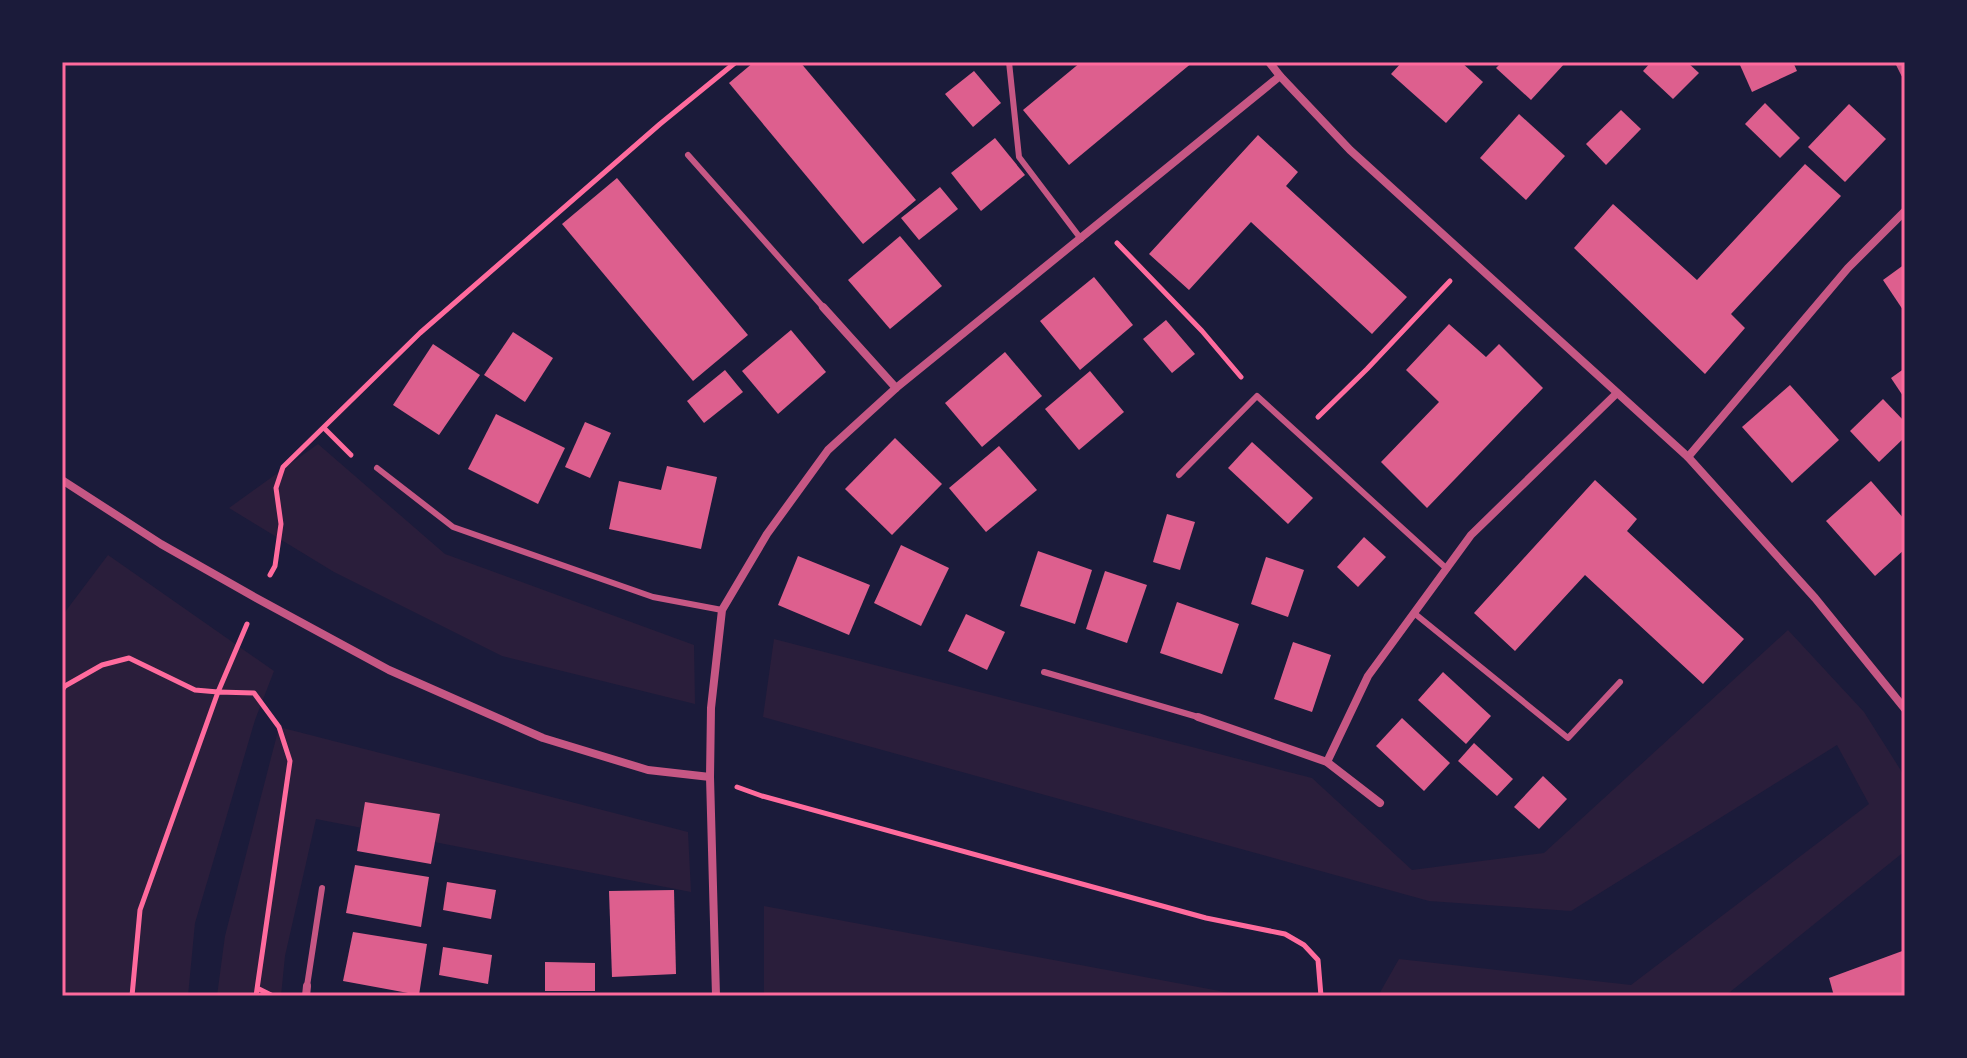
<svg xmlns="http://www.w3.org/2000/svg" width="1967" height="1058" font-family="Mulish,sans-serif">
	<rect width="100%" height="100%" fill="#1b1b3a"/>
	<g fill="#2a1e3b">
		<path d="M 318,444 L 445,554 L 694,645 L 695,704 L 502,656 L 334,572 L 229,508 Z"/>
		<path d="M 108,555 L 274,671 L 255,720 L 195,923 L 188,996 L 62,996 L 62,616 Z"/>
		<path d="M 1788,630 L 1864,712 L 1905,777 L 1905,851 L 1725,996 L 1378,996 L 1399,959 L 1631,985 L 1869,804 L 1837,745 L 1571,911 L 1429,901 L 763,717 L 774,639 L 1312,778 L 1412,870 L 1544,853 Z"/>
		<path d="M 279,727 L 688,832 L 691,892 L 316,819 L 285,956 L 281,996 L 217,996 L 225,936 Z"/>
		<path d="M 764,906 L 1241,995 L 1241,996 L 764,996 Z"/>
	</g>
	<g fill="#dd5f8e">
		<path d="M 754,62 L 800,62 L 916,200 L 863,244 L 729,83 Z"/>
		<path d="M 1081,62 L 1193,62 L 1069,165 L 1023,110 Z"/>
		<path d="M 1402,62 L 1461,62 L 1483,82 L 1446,123 L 1391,74 Z"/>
		<path d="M 1502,62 L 1566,62 L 1531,100 L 1496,68 Z"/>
		<path d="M 1651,62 L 1687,62 L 1699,73 L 1673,99 L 1643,71 Z"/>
		<path d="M 1748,62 L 1793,62 L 1797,71 L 1752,92 L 1740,65 Z"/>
		<path d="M 974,71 L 1001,103 L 973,127 L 945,94 Z"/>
		<path d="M 1765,103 L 1800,138 L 1780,158 L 1745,124 Z"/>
		<path d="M 1849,104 L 1886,139 L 1845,182 L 1808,147 Z"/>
		<path d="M 1621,110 L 1641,129 L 1606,165 L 1586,144 Z"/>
		<path d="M 1519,114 L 1565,156 L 1526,200 L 1480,158 Z"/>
		<path d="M 1258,135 L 1298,172 L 1286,186 L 1407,297 L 1372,334 L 1251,222 L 1189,290 L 1149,254 Z"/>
		<path d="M 995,138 L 1025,175 L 981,211 L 951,173 Z"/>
		<path d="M 1805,164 L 1841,196 L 1731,314 L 1745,328 L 1705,374 L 1574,248 L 1613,204 L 1697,280 Z"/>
		<path d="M 617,178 L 748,335 L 693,381 L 562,224 Z"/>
		<path d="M 940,187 L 958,209 L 919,240 L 901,218 Z"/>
		<path d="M 900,236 L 942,286 L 890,329 L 848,280 Z"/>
		<path d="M 1905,264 L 1905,313 L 1883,280 Z"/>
		<path d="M 1094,277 L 1133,325 L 1080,370 L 1040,321 Z"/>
		<path d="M 1166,320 L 1195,354 L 1172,373 L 1143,339 Z"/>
		<path d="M 1449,324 L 1486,357 L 1499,344 L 1543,388 L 1427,508 L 1381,462 L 1439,402 L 1406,370 Z"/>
		<path d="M 791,330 L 826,372 L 778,414 L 742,371 Z"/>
		<path d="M 513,332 L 553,358 L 525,402 L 484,375 Z"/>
		<path d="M 433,344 L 480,375 L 439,435 L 393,405 Z"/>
		<path d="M 1005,352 L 1042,396 L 982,447 L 945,403 Z"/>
		<path d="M 1905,368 L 1905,399 L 1891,378 Z"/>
		<path d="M 725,370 L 743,392 L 704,423 L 687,401 Z"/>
		<path d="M 1090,371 L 1124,412 L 1079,450 L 1045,409 Z"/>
		<path d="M 1790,385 L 1839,440 L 1792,483 L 1742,427 Z"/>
		<path d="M 1883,399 L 1905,422 L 1905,437 L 1879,462 L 1850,431 Z"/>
		<path d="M 496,414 L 565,448 L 538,504 L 468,469 Z"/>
		<path d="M 585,422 L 611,433 L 590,478 L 565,467 Z"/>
		<path d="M 895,438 L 942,484 L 892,535 L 845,489 Z"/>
		<path d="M 1252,442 L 1313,498 L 1288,524 L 1228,468 Z"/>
		<path d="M 999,446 L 1037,490 L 986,532 L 949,488 Z"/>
		<path d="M 667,466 L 717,477 L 701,549 L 609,529 L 619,481 L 661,490 Z"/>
		<path d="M 1595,480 L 1637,519 L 1627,531 L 1744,639 L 1703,684 L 1585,575 L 1515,651 L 1474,613 Z"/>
		<path d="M 1871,481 L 1905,520 L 1905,549 L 1875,576 L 1826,521 Z"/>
		<path d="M 1167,514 L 1195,522 L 1180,570 L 1153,562 Z"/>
		<path d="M 1364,537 L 1386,557 L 1358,587 L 1337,567 Z"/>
		<path d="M 901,545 L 949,568 L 921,626 L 874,603 Z"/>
		<path d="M 1038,551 L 1092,570 L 1075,624 L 1020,606 Z"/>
		<path d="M 798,556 L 870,585 L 849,635 L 778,605 Z"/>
		<path d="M 1266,557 L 1304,570 L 1288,617 L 1251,604 Z"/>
		<path d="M 1105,571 L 1147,585 L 1127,643 L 1086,629 Z"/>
		<path d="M 1177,602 L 1239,624 L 1222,674 L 1160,653 Z"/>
		<path d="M 966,614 L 1005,632 L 987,670 L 948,651 Z"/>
		<path d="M 1293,642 L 1331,655 L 1312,712 L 1274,699 Z"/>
		<path d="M 1443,672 L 1491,716 L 1466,744 L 1418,700 Z"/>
		<path d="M 1402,718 L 1450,763 L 1424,791 L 1376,746 Z"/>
		<path d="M 1474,743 L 1513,779 L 1497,796 L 1458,761 Z"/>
		<path d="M 1543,776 L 1567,799 L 1539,829 L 1514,807 Z"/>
		<path d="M 365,802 L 440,814 L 431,864 L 357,851 Z"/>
		<path d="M 355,865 L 429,877 L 421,927 L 346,913 Z"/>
		<path d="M 447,882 L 496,890 L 491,919 L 443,910 Z"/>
		<path d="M 674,890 L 676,974 L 612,977 L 609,891 Z"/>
		<path d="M 353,932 L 427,944 L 419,995 L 343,981 Z"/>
		<path d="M 443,947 L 492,955 L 488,984 L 439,975 Z"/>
		<path d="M 1905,950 L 1905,996 L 1834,996 L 1829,978 Z"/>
		<path d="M 545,962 L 595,963 L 595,991 L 545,991 Z"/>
	</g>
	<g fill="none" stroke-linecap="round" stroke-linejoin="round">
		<g stroke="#ff6b9d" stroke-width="5">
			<path d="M 1117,243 L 1202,331 L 1241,377"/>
			<path d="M 1318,417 L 1367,369 L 1450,281"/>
			<path d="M 324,428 L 351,455"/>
			<path d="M 270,575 L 275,566 L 281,524 L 276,488 L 283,467 L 420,333 L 660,124 L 736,62"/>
			<path d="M 62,690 L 65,686 L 102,665 L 129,658 L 195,690 L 218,692 L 247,624"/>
			<path d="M 737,787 L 762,796 L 1206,918 L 1285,934 L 1304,945 L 1318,960 L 1321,996"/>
			<path d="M 259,989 L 273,996"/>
			<path d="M 132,996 L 140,910 L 218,692 L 254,693 L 279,727 L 290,761 L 256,996"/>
		</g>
		<g stroke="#c65784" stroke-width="6">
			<path d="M 1009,62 L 1019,157 L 1081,239"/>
			<path d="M 688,155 L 823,307"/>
			<path d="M 377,468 L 453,527 L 653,597 L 722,610"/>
			<path d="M 1179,475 L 1257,396 L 1447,569"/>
			<path d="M 1414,613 L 1568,738 L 1620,682"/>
			<path d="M 1044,672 L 1198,717"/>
			<path d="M 307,986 L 322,888"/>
		</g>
		<g stroke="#c65784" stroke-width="8">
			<path d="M 1269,62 L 1280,76 L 1350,150 L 1688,457 L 1815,598 L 1905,709"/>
			<path d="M 1899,62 L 1905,74"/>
			<path d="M 823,307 L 896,388"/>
			<path d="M 1688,457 L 1848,268 L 1905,211"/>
			<path d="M 62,480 L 161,544 L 258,599 L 389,670 L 543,738 L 648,770 L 710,777"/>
			<path d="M 1198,717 L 1327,762 L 1380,803"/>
			<path d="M 1327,762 L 1368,676 L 1471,535 L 1617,393"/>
			<path d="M 306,996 L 307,986"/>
			<path d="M 716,996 L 710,777 L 711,708 L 722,610 L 767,534 L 828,450 L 896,388 L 1280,76"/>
		</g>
	</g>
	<rect width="1967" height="1058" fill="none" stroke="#1b1b3a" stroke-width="128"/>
	<rect x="64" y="64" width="1839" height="930" fill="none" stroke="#ff6b9d" stroke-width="3"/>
</svg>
